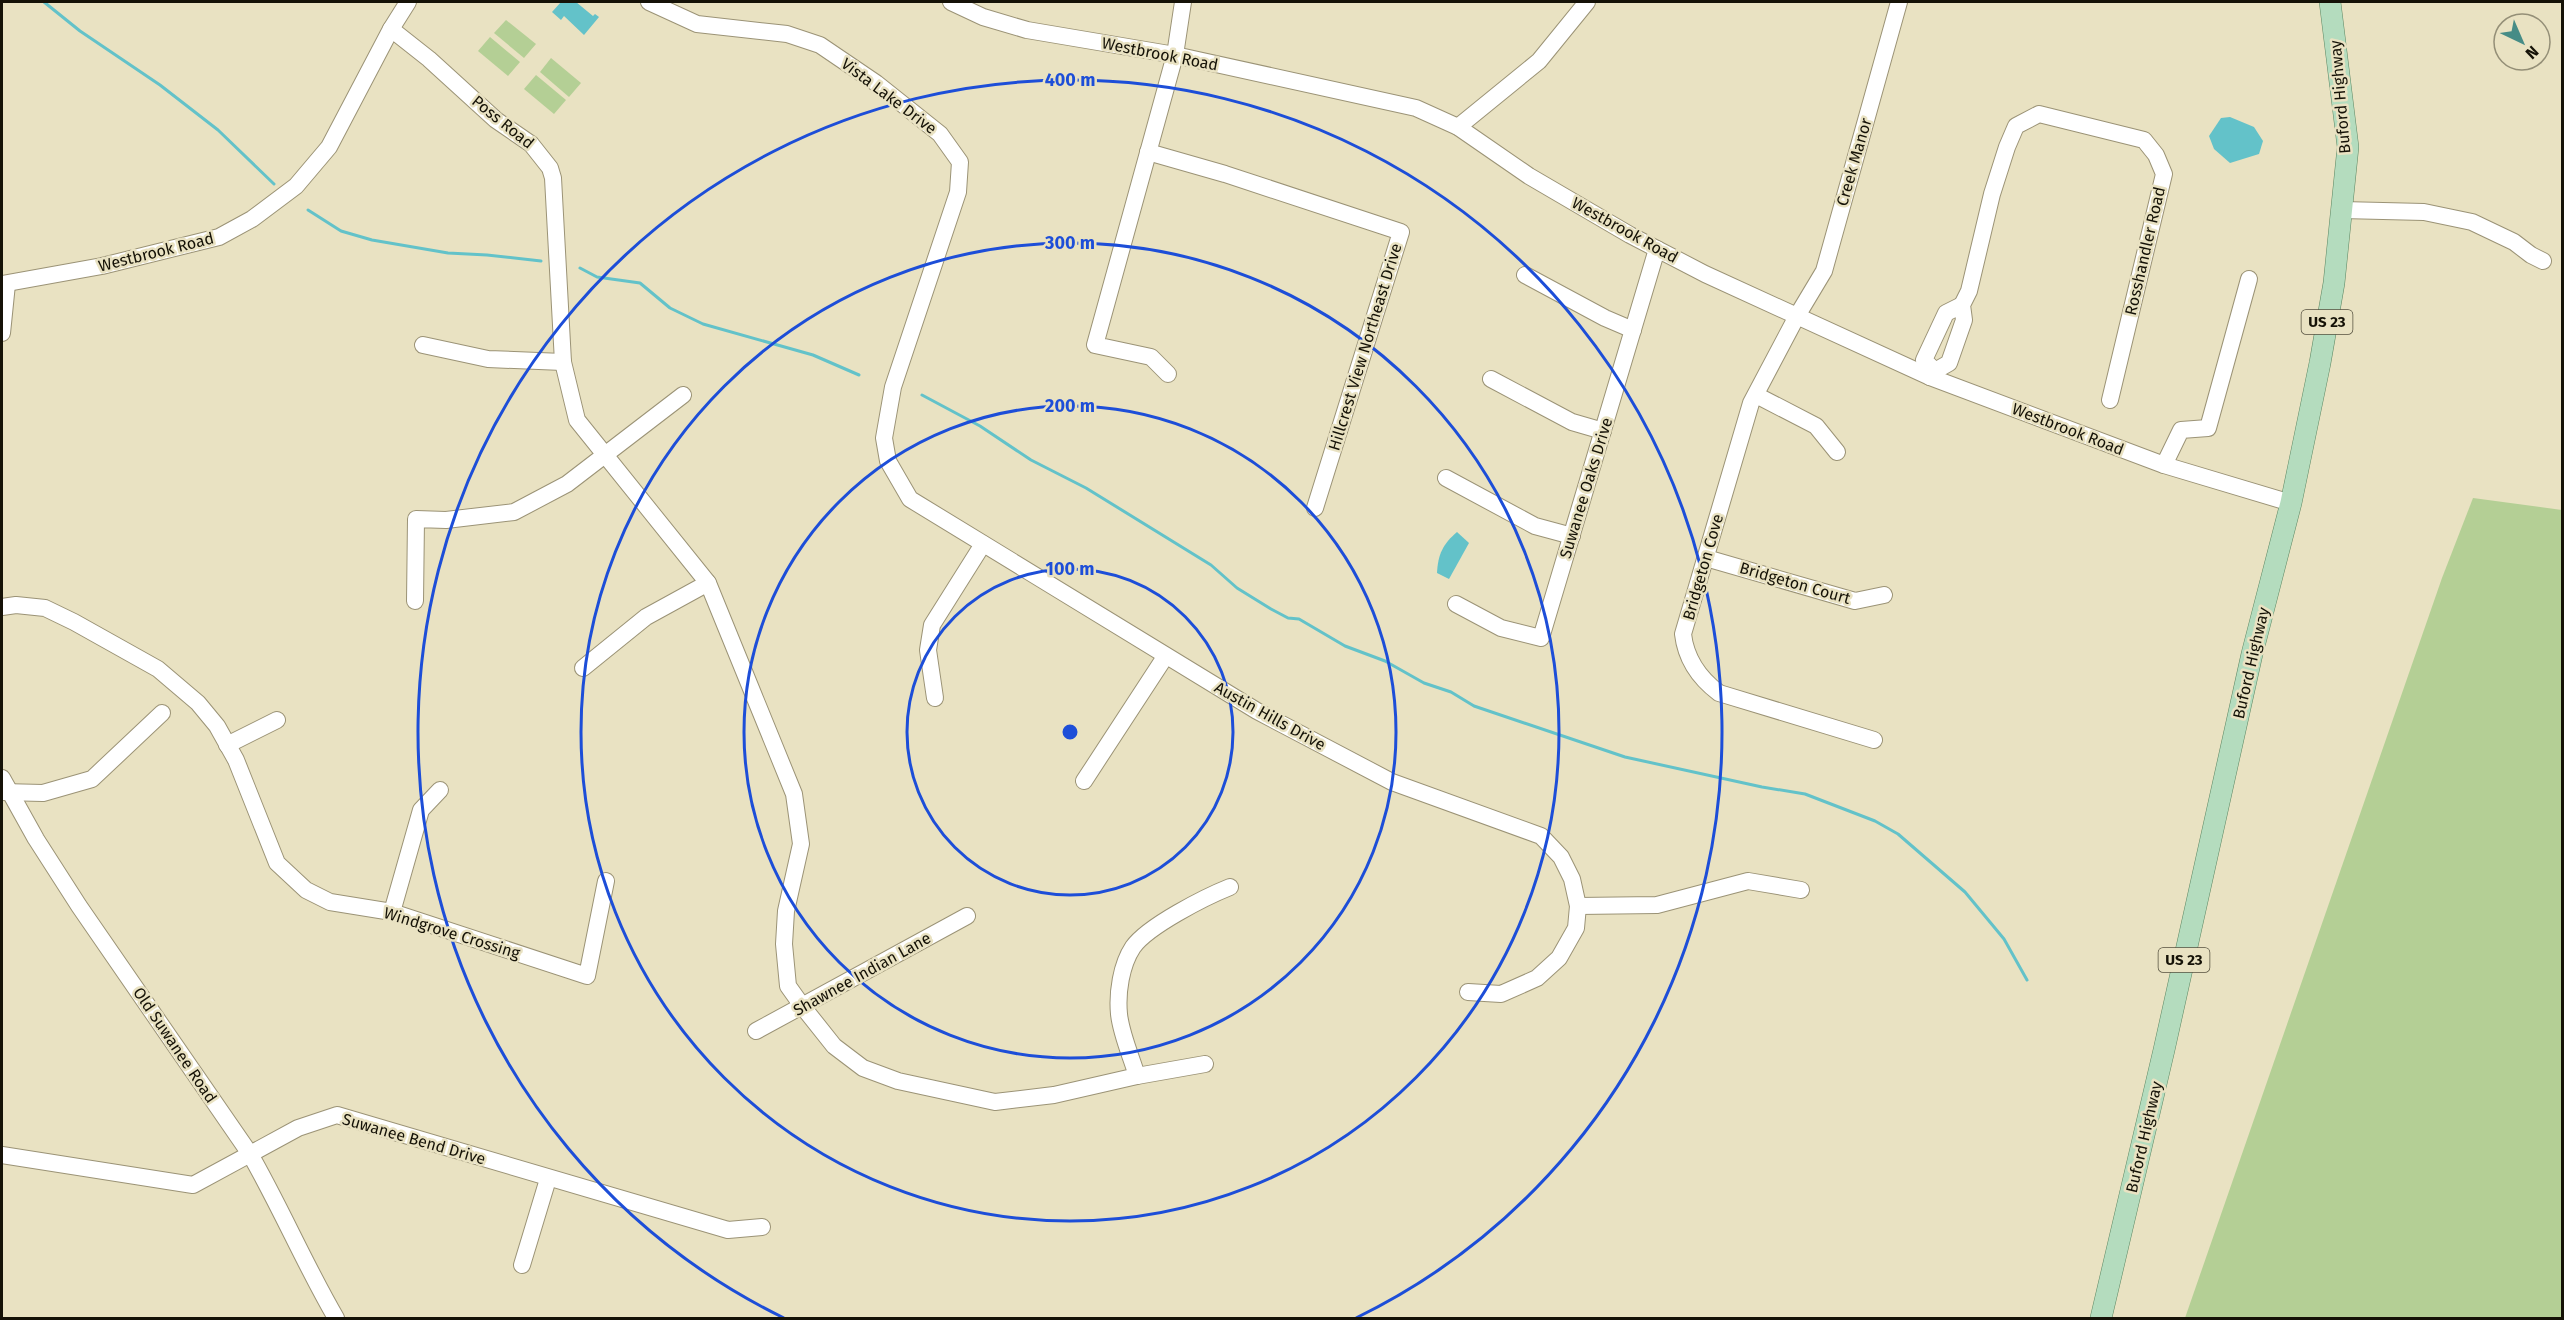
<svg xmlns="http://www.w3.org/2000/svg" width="2564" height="1320" font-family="'Fira Sans',sans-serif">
	<rect width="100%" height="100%" fill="#e9e2c2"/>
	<g fill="#b4cf95">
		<path d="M 506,20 L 536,44 L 524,58 L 494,33 Z"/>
		<path d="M 490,37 L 520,62 L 508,76 L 478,51 Z"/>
		<path d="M 551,58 L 581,83 L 569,97 L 540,72 Z"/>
		<path d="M 536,75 L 566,100 L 554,114 L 524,89 Z"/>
		<path d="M 2473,498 L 2562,510 L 2562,1318 L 2185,1318 L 2442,578 Z"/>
	</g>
	<g fill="#63c2c9">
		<path d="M 561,2 L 576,2 L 593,16 L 595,14 L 599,17 L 584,35 L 564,16 L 561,20 L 552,12 Z"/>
		<path d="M 2230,117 L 2254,127 L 2263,141 L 2259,154 L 2230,163 L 2214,149 L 2209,136 L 2221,118 Z"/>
		<path d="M 1457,532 L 1469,543 L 1449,579 L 1437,573 C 1438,554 1443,544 1457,532 Z"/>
	</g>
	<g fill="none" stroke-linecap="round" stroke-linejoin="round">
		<g stroke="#63c2c9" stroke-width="3">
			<path d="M 44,2 L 80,31 L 160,85 L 218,130 L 274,184"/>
			<path d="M 308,210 L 341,231 L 372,240 L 448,253 L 487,255 L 541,261"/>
			<path d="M 580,268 L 597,277 L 640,283 L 670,308 L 703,324 L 813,355 L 859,375"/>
			<path d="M 922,395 L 980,426 L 1031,460 L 1086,488 L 1211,565 L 1237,588 L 1271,609 L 1288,618 L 1299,619 L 1345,646 L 1385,661 L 1424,683 L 1451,692 L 1474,706 L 1625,757 L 1762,787 L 1805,794 L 1875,821 L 1898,834 L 1965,892 L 2004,939 L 2027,980"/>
		</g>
		<defs>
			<g id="minor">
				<path d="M 649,2 L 697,24 L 787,34 L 820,45 L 876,83 L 940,134 L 960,162 L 958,192 L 893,387 L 884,438 L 888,461 L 910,499 L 1257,711 L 1392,782 L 1541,836 L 1561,857 L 1572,879 L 1578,906 L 1576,928 L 1559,958 L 1537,978 L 1501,994 L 1468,992"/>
				<path d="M 951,2 L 983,17 L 1027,30 L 1175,55 L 1416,108 L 1458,127 L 1529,176 L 1630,235 L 1705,274 L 1930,377 L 2164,465 L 2291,503"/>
				<path d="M 391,29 L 429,59 L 496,120 L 531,144 L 550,168 L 553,178 L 563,362 L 577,420 L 708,583 L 794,794 L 801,844 L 786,911 L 784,944 L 788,986 L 803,1007 L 834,1046 L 863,1068 L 898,1081 L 995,1102 L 1054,1095 L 1137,1076 L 1205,1064"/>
				<path d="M 1458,127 L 1539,61 L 1587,2"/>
				<path d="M 1148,152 L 1225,174 L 1401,232 L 1315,508"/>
				<path d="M 2342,210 L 2424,212 L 2472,222 L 2514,242 L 2531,255 L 2543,261"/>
				<path d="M 1525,275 L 1605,318 L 1633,330"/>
				<path d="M 2,284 L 102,266 L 219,237 L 252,219 L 296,186 L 329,147 L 391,29 L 408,2"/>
				<path d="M 2,333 L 7,284"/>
				<path d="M 423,345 L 488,359 L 563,362"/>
				<path d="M 1935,371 L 1924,360 L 1946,313 L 1962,305"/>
				<path d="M 1168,374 L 1151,357 L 1095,345 L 1175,55 L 1183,2"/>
				<path d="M 1930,377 L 1935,371 L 1949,363 L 1964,320 L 1962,305 L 1969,291 L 1992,194 L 2007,147 L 2016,126 L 2039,114 L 2144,140 L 2156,155 L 2164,174 L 2110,400"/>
				<path d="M 1491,379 L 1572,422 L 1603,431"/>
				<path d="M 1756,395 L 1816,426 L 1837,452"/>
				<path d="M 2164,465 L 2181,430 L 2208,428 L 2249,279"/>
				<path d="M 1446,478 L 1535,526 L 1572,536"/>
				<path d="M 1706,558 L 1855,601 L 1884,595"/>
				<path d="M 415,601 L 416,519 L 446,520 L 514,512 L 567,484 L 683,395"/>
				<path d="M 1456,604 L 1501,628 L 1541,638 L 1657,249"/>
				<path d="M 2,607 L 16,605 L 45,608 L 74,622 L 158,669 L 198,703 L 217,726 L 236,760 L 277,863 L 306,890 L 330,902 L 392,912 L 587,976 L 606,881"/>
				<path d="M 583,668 L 646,617 L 708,583"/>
				<path d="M 935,698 L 928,650 L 932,625 L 983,544"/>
				<path d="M 1874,740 L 1719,693 C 1699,678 1686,660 1683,634 L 1751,403 L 1797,316 L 1824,271 L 1899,2"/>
				<path d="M 227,745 L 277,720"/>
				<path d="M 2,778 L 36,839 L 79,906 L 250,1154 C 281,1208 305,1265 336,1318"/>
				<path d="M 1084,781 L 1165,657"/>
				<path d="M 2,792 L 43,793 L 92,779 L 162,713"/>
				<path d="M 1578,906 L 1657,905 L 1748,881 L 1801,890"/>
				<path d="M 392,912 L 421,810 L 440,790"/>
				<path d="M 756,1031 L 967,916"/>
				<path d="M 1137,1076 C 1131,1056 1121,1034 1119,1014 C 1117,993 1121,965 1133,947 C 1148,926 1205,897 1230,887"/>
				<path d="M 2,1155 L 193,1185 L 298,1128 L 337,1115 L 728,1230 L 762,1227"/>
				<path d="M 522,1265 L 548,1179"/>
			</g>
			<path id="major" d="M 2101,1318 L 2164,1050 L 2252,654 L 2291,503 L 2320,363 L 2334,283 L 2348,147 L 2330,2"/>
		</defs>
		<use href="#minor" stroke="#9b9376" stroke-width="18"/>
		<use href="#major" stroke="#5c8662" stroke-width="22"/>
		<use href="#minor" stroke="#fff" stroke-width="16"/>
		<use href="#major" stroke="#b4dcbe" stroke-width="21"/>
	</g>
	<g fill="none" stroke="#1d4ed8" stroke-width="3">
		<circle cx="1070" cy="732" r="163"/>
		<circle cx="1070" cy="732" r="326"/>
		<circle cx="1070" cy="732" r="489"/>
		<path d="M784 1318A652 652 0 1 1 1356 1318"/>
	</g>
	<g text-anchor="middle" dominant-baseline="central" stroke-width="5" stroke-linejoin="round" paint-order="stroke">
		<g fill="#e9e2c2" stroke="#55503f" stroke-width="1.5">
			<rect x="2301.5" y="310" width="51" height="24" rx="4.5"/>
			<rect x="2158.5" y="948" width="51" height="24" rx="4.5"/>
		</g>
		<g font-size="15" font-weight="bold" fill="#151207">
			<text x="2327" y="322">US 23</text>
			<text x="2184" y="960">US 23</text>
		</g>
		<g font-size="16" fill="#151207" stroke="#e9e2c2">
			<text transform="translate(1160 54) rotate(11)">Westbrook Road</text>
			<text transform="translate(889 96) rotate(37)">Vista Lake Drive</text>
			<text transform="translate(2340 97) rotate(-95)">Buford Highway</text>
			<text transform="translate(503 122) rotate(39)">Poss Road</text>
			<text transform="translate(1854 162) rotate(-74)">Creek Manor</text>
			<text transform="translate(1625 230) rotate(29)">Westbrook Road</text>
			<text transform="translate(2145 251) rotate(-77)">Rosshandler Road</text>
			<text transform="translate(156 252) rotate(-14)">Westbrook Road</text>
			<text transform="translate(1365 347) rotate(-73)">Hillcrest View Northeast Drive</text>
			<text transform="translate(2068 429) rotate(21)">Westbrook Road</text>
			<text transform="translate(1586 488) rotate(-73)">Suwanee Oaks Drive</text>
			<text transform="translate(1703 567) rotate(-74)">Bridgeton Cove</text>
			<text transform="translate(1795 583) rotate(16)">Bridgeton Court</text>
			<text transform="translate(2251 663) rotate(-77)">Buford Highway</text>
			<text transform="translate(1270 716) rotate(29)">Austin Hills Drive</text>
			<text transform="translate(452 933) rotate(17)">Windgrove Crossing</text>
			<text transform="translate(862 974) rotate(-29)">Shawnee Indian Lane</text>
			<text transform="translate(175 1045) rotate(56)">Old Suwanee Road</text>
			<text transform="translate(2144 1137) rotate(-77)">Buford Highway</text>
			<text transform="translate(414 1139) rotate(16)">Suwanee Bend Drive</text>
		</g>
	</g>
	<circle cx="1070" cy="732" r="9" fill="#1d4ed8" stroke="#e9e2c2" stroke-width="3"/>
	<g font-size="18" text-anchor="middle" font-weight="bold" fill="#1d4ed8" stroke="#e9e2c2" stroke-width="5" stroke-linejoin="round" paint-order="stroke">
		<text x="1070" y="86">400 m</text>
		<text x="1070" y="249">300 m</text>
		<text x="1070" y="412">200 m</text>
		<text x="1070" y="575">100 m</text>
	</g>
	<rect width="2564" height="1320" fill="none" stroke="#151207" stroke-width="6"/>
	<g transform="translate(2522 42) rotate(136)"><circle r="28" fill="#e9e2c2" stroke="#948f77" stroke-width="1.5"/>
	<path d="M0-4.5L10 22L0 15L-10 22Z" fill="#468c86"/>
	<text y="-9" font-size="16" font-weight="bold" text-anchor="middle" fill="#151207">N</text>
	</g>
</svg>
